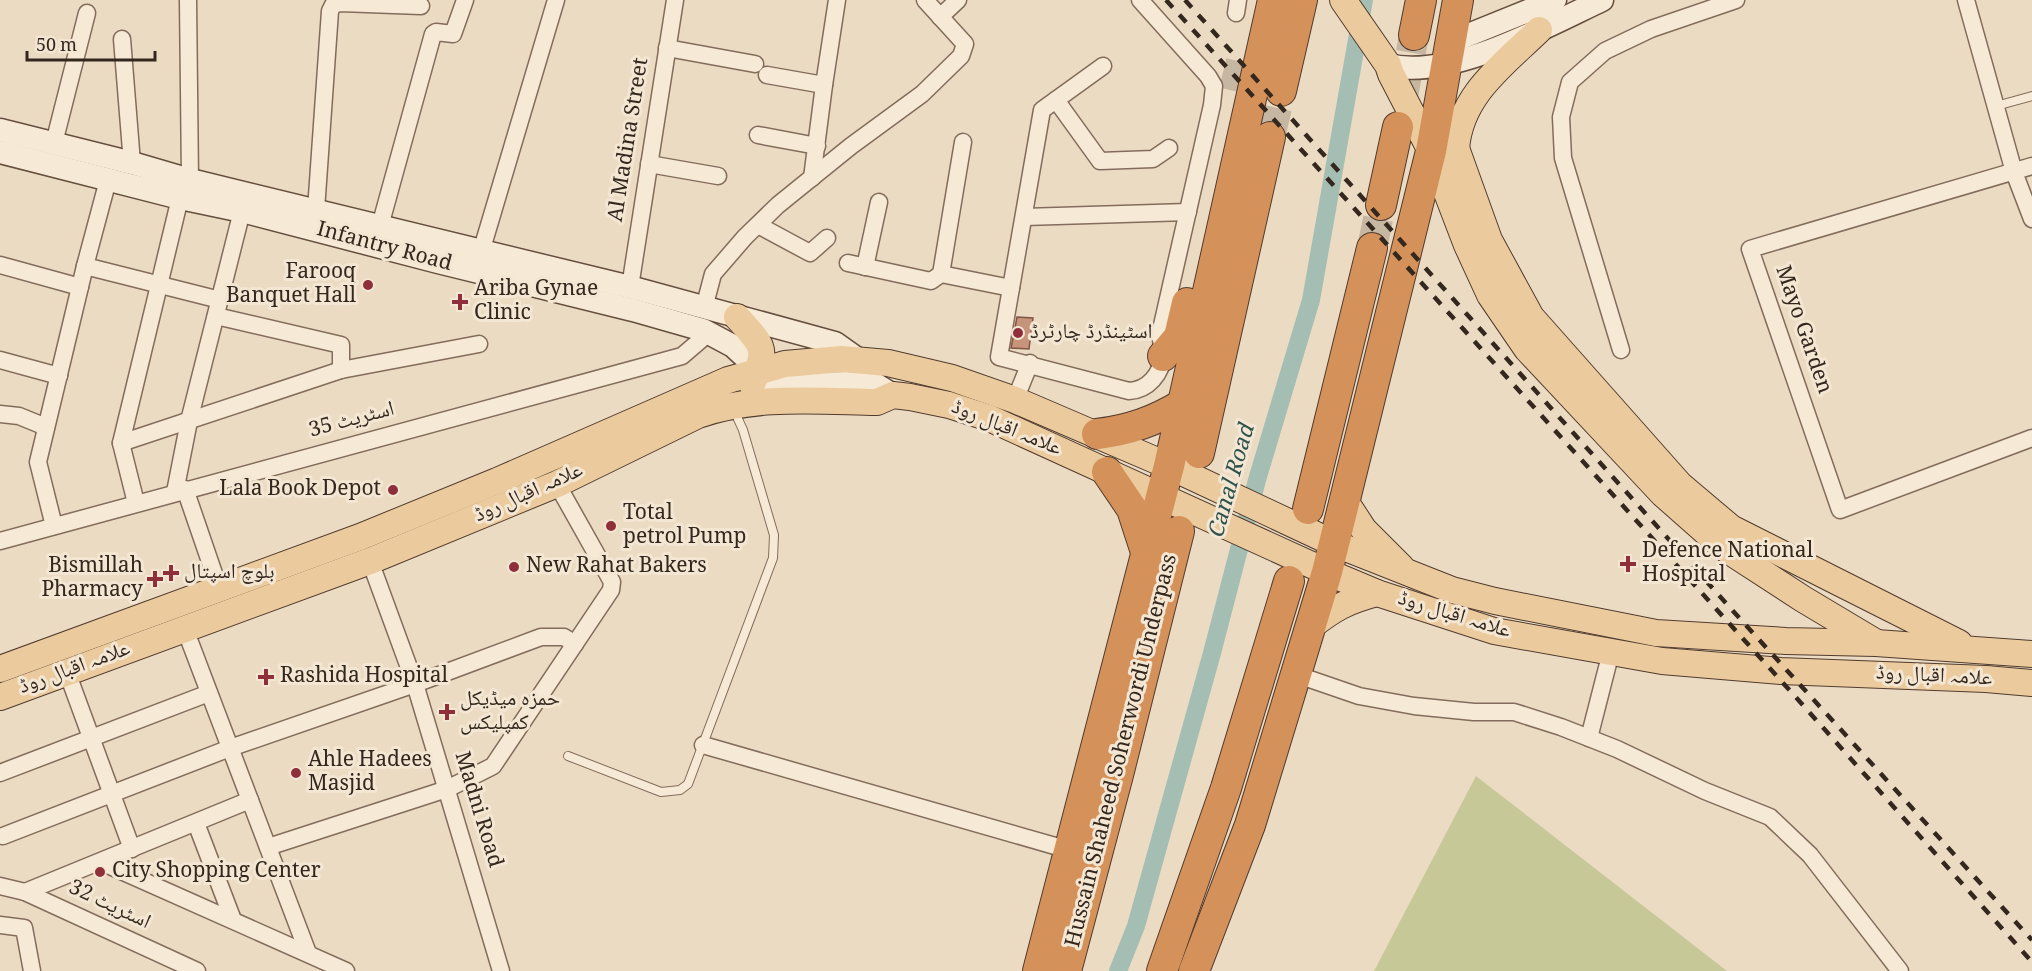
<svg xmlns="http://www.w3.org/2000/svg" width="2032" height="971" font-family="Georgia,'Noto Naskh Arabic',serif">
	<rect width="100%" height="100%" fill="#ebdbc3"/>
	<path fill="#c7c898" d="M 1476,776 L 1727,971 L 1374,971 Z"/>
	<g fill="none" stroke-linecap="round" stroke-linejoin="round">
		<path stroke="#a5beb4" stroke-width="18" d="M 1118,971 L 1136,926 L 1212,653 L 1257,480 L 1311,300 L 1364,0"/>
	</g>
	<path fill="#c6937b" stroke="#815543" stroke-width="1.5" d="M 1017,317 L 1033,318 L 1029,349 L 1011,348 Z"/>
	<g fill="none" stroke-linecap="round" stroke-linejoin="round">
		<g stroke="#c6b7a2" stroke-width="30" stroke-dasharray="30 15" stroke-linecap="butt">
			<path d="M 1234,91 L 1243,53"/>
			<path d="M 1403,97 L 1414,35"/>
			<path d="M 1270,137 L 1281,91"/>
			<path d="M 1372,248 L 1381,205"/>
		</g>
		<defs>
			<g id="lane">
				<path d="M 1996,106 L 2032,96"/>
				<path d="M 568,756 L 661,792 L 680,790 L 688,784 L 773,558 L 774,535 L 743,430 L 733,408"/>
			</g>
			<g id="street">
				<path d="M 188,0 L 190,180"/>
				<path d="M 1966,0 L 2014,172 L 2032,219"/>
				<path d="M 1236,13 L 1238,0"/>
				<path d="M 940,17 L 958,0"/>
				<path d="M 122,39 L 132,163"/>
				<path d="M 667,48 L 755,64"/>
				<path d="M 1103,66 L 1042,110 L 999,357 L 1129,391 C 1148,390 1162,374 1163,354 C 1163,348 1161,341 1160,334 L 1212,105 L 1214,86 L 1208,76 L 1140,0"/>
				<path d="M 767,75 L 824,85"/>
				<path d="M 1056,100 L 1100,161 L 1153,159 L 1169,148"/>
				<path d="M 758,135 L 817,146"/>
				<path d="M 54,143 L 87,13"/>
				<path d="M 649,164 L 718,176"/>
				<path d="M 2032,166 L 1750,249 L 1840,510 L 2032,438"/>
				<path d="M 812,178 L 824,85 L 837,0"/>
				<path d="M 108,180 L 85,266 L 220,300"/>
				<path d="M 316,210 L 330,11 L 333,5 L 340,3 L 421,6"/>
				<path d="M 1024,217 L 1188,212"/>
				<path d="M 758,225 L 810,253 L 827,238"/>
				<path d="M 380,226 L 433,34 L 436,32 L 453,34 L 465,0"/>
				<path d="M 481,252 L 556,0"/>
				<path d="M 848,263 L 931,281 L 941,274 L 1011,288"/>
				<path d="M 0,265 L 80,287"/>
				<path d="M 865,267 L 879,202"/>
				<path d="M 941,274 L 963,142"/>
				<path d="M 630,287 L 675,0"/>
				<path d="M 704,308 L 713,274 L 745,237 L 778,205 L 851,146 L 922,94 L 961,56 L 965,44 L 925,0"/>
				<path d="M 216,316 L 341,345 L 341,370"/>
				<path d="M 1621,350 L 1563,158 L 1561,117 L 1570,82 L 1605,51 L 1651,29 L 1736,0"/>
				<path d="M 0,360 L 59,376"/>
				<path d="M 1015,400 L 1030,363"/>
				<path d="M 0,414 L 19,416 L 46,427"/>
				<path d="M 121,443 L 341,370 L 479,344"/>
				<path d="M 185,489 L 219,588"/>
				<path d="M 175,492 L 189,421 L 242,211"/>
				<path d="M 136,503 L 121,443 L 180,198"/>
				<path d="M 54,526 L 38,462 L 85,266"/>
				<path d="M 0,541 L 682,356 L 710,332"/>
				<path d="M 370,561 L 415,684 L 501,971"/>
				<path d="M 185,629 L 308,953"/>
				<path d="M 67,672 L 132,849"/>
				<path d="M 1295,674 L 1359,696 L 1414,706 L 1474,712 L 1514,712 L 1561,727 L 1617,749 L 1705,791 L 1770,817 L 1810,855 L 1900,971"/>
				<path d="M 1589,738 L 1611,652"/>
				<path d="M 703,745 L 1069,850"/>
				<path d="M 0,773 L 209,693"/>
				<path d="M 196,823 L 233,920"/>
				<path d="M 3,836 L 230,748 L 415,684 L 541,637 L 564,637 L 575,644"/>
				<path d="M 268,847 L 447,789 L 493,766 L 611,590 L 612,582 L 607,573 L 557,484"/>
				<path d="M 101,862 L 346,971"/>
				<path d="M 0,886 L 25,892 L 197,971"/>
				<path d="M 25,892 L 250,800"/>
				<path d="M 0,925 L 24,928 L 32,971"/>
			</g>
			<g id="secondary">
				<path d="M 1451,42 L 1555,0"/>
				<path d="M 1388,65 C 1448,81 1547,26 1602,0"/>
				<path d="M 0,130 L 132,163 L 190,180 L 630,287 L 835,343 L 859,360"/>
				<path d="M 0,152 L 180,198 L 242,211 L 438,262 L 633,310 L 703,330 L 733,346 L 772,382 L 777,384 L 848,383 L 877,385 L 893,395"/>
			</g>
			<g id="primary">
				<path d="M 1343,0 L 1388,65 L 1391,74 L 1431,151 L 1467,245 L 1490,295 L 1527,349 L 1663,494 L 1723,547 L 1803,599 L 1875,642"/>
				<path d="M 1439,101 L 1489,240 L 1531,317 L 1680,485 L 1731,528 L 1959,643"/>
				<path d="M 1456,149 C 1460,95 1503,65 1539,30"/>
				<path d="M 737,317 C 762,345 769,347 752,384"/>
				<path d="M 1345,501 L 1364,530 L 1401,567"/>
				<path d="M 1310,627 C 1334,608 1347,601 1377,593"/>
				<path d="M 0,669 L 360,537 L 497,481 L 728,380 L 785,364 L 842,359 L 888,363 L 952,378 L 1015,400 L 1169,466 L 1333,543 L 1452,590 L 1495,601 L 1656,633 L 1786,641 L 1876,643 L 2032,654"/>
				<path d="M 0,697 L 370,561 L 557,484 L 698,415 C 755,395 817,401 877,402 L 893,395 L 910,397 L 949,405 L 989,418 L 1327,572 L 1377,593 L 1494,631 L 1662,661 L 1781,671 L 1986,679 L 2032,683"/>
			</g>
			<g id="highway">
				<path d="M 1414,35 L 1421,0"/>
				<path d="M 1281,91 L 1302,0"/>
				<path d="M 1381,205 L 1398,127"/>
				<path d="M 1163,356 L 1179,337 L 1187,303"/>
				<path d="M 1097,434 C 1130,430 1155,421 1183,404"/>
				<path d="M 1199,453 L 1270,137"/>
				<path d="M 1107,472 L 1132,509 L 1146,552"/>
				<path d="M 1308,509 L 1372,248"/>
				<path d="M 1038,971 L 1169,466 L 1273,0"/>
				<path d="M 1066,971 L 1118,775 L 1179,531"/>
				<path d="M 1162,971 L 1226,788 L 1289,581"/>
				<path d="M 1194,971 L 1250,825 L 1327,572 L 1431,151 L 1458,0"/>
			</g>
		</defs>
		<use href="#lane" stroke="#836c5b" stroke-width="10"/>
		<use href="#street" stroke="#836c5b" stroke-width="19"/>
		<use href="#secondary" stroke="#654e3e" stroke-width="25"/>
		<use href="#primary" stroke="#513b2f" stroke-width="28"/>
		<use href="#highway" stroke="#513b2f" stroke-width="32"/>
		<use href="#lane" stroke="#f6e9d5" stroke-width="8"/>
		<use href="#street" stroke="#f6e9d5" stroke-width="16"/>
		<use href="#secondary" stroke="#f6e9d5" stroke-width="22"/>
		<use href="#primary" stroke="#ebcb9d" stroke-width="26"/>
		<use href="#highway" stroke="#d49159" stroke-width="30"/>
		<g stroke="#34271e" stroke-width="4.5" stroke-dasharray="10 10" stroke-linecap="butt">
			<path d="M 1166,0 L 1793,694 L 2032,962"/>
			<path d="M 1185,0 L 1733,611 L 2032,940"/>
		</g>
	</g>
	<g fill="#8e2f3a" stroke="#f3e6d2" stroke-width="2">
		<circle cx="368" cy="285" r="6"/>
		<path d="M457 293h6v6h6v6h-6v6h-6v-6h-6v-6h6z"/>
		<circle cx="1018" cy="333" r="6"/>
		<circle cx="393" cy="490" r="6"/>
		<circle cx="611" cy="526" r="6"/>
		<path d="M1625 555h6v6h6v6h-6v6h-6v-6h-6v-6h6z"/>
		<circle cx="514" cy="567" r="6"/>
		<path d="M168 564h6v6h6v6h-6v6h-6v-6h-6v-6h6z"/>
		<path d="M152 570h6v6h6v6h-6v6h-6v-6h-6v-6h6z"/>
		<path d="M263 668h6v6h6v6h-6v6h-6v-6h-6v-6h6z"/>
		<path d="M444 703h6v6h6v6h-6v6h-6v-6h-6v-6h6z"/>
		<circle cx="296" cy="773" r="6"/>
		<circle cx="100" cy="872" r="6"/>
	</g>
	<g text-anchor="middle" dominant-baseline="central" stroke-width="6" stroke-linejoin="round" paint-order="stroke">
		<g font-size="21" fill="#34271e" stroke="#f3e6d2">
			<text transform="translate(630 140) rotate(-81)">Al Madina Street</text>
			<text transform="translate(384 248) rotate(15)">Infantry Road</text>
			<text transform="translate(1802 330) rotate(71)">Mayo Garden</text>
			<text transform="translate(352 421) rotate(-15)">اسٹریٹ 35</text>
			<text transform="translate(1006 429) rotate(22)">علامہ اقبال روڈ</text>
			<text transform="translate(529 494) rotate(-24)">علامہ اقبال روڈ</text>
			<text transform="translate(1454 616) rotate(17)">علامہ اقبال روڈ</text>
			<text transform="translate(75 669) rotate(-20)">علامہ اقبال روڈ</text>
			<text transform="translate(1934 677) rotate(3)">علامہ اقبال روڈ</text>
			<text transform="translate(1123 751) rotate(-76)">Hussain Shaheed Soherwordi Underpass</text>
			<text transform="translate(477 810) rotate(73)">Madni Road</text>
			<text transform="translate(109 906) rotate(25)">اسٹریٹ 32</text>
		</g>
		<g font-size="21" fill="#34271e" stroke="#f3e6d2" text-anchor="start">
			<text x="356" y="273" text-anchor="end">Farooq<tspan x="356" dy="24">Banquet Hall</tspan></text>
			<text x="474" y="290">Ariba Gynae<tspan x="474" dy="24">Clinic</tspan></text>
			<text x="1030" y="333">اسٹینڈرڈ چارٹرڈ</text>
			<text x="381" y="490" text-anchor="end">Lala Book Depot</text>
			<text x="623" y="514">Total<tspan x="623" dy="24">petrol Pump</tspan></text>
			<text x="1642" y="552">Defence National<tspan x="1642" dy="24">Hospital</tspan></text>
			<text x="143" y="567" text-anchor="end">Bismillah<tspan x="143" dy="24">Pharmacy</tspan></text>
			<text x="526" y="567">New Rahat Bakers</text>
			<text x="184" y="573">بلوچ اسپتال</text>
			<text x="280" y="677">Rashida Hospital</text>
			<text x="460" y="700">حمزہ میڈیکل<tspan x="460" dy="24">کمپلیکس</tspan></text>
			<text x="308" y="761">Ahle Hadees<tspan x="308" dy="24">Masjid</tspan></text>
			<text x="112" y="872">City Shopping Center</text>
		</g>
		<g font-size="22" font-style="italic" fill="#2e534d" stroke="#f3e6d2">
			<text transform="translate(1233 482) rotate(-74)">Canal Road</text>
		</g>
	</g>
	<path d="M27 51v9h128v-9" fill="none" stroke="#34271e" stroke-width="3"/>
	<text x="36" y="51" font-size="18" fill="#34271e" stroke="#f3e6d2" stroke-width="4.5" paint-order="stroke">50 m</text>
</svg>
